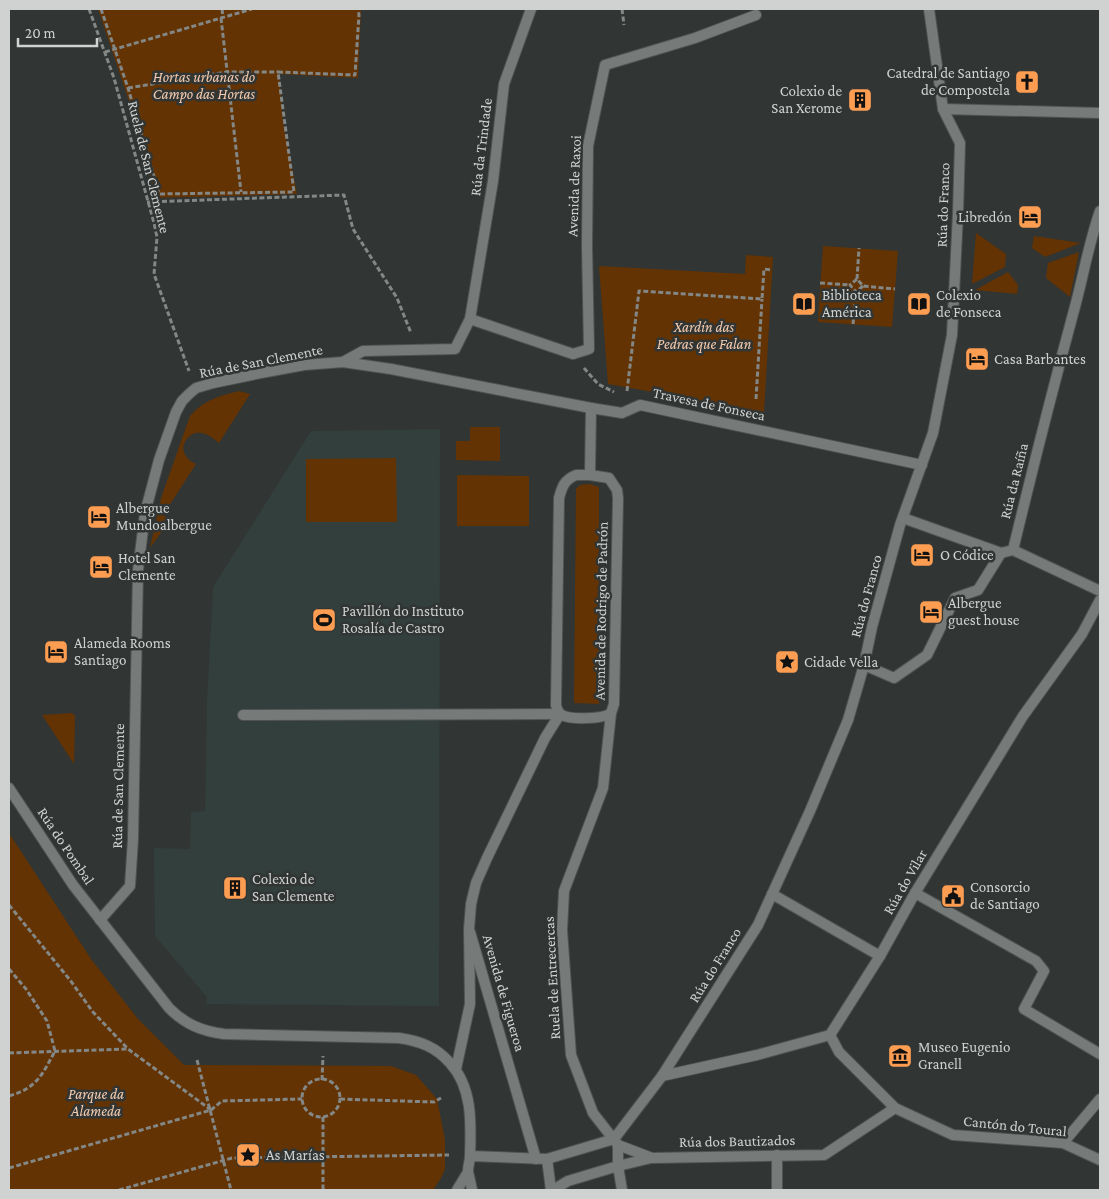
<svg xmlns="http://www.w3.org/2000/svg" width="1109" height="1199" font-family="'Crimson Pro',serif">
	<rect width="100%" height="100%" fill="#313534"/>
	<path fill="#333f3c" d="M 440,429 L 439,1006 L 206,1004 L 207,997 L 155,936 L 154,848 L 190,849 L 191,812 L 205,811 L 207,700 L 213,587 L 311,431 Z"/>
	<g fill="#643303">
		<path d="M 98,9 L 361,9 L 358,78 L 279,74 L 283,122 L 297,194 L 153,198 L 139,131 Z"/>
		<path d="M 976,233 L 1006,254 L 1005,267 L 972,284 Z"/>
		<path d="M 1034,236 L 1081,243 L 1045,257 L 1032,248 Z"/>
		<path d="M 823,246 L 898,251 L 892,327 L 818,322 Z"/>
		<path d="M 1079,252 L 1070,297 L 1046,278 L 1048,263 Z"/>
		<path d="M 746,255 L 773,257 L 764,412 L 608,384 L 599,266 L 745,274 Z"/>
		<path d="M 1008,272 L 1018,285 L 1017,294 L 975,290 Z"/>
		<path d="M 239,391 L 250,394 L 219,443 C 214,439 208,434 202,433 C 189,430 178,446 186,456 C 188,460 192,462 196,464 L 163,515 L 170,520 L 150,548 L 161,498 L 190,416 C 204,400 219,396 239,391 Z"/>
		<path d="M 470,427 L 500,427 L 500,461 L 456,460 L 456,441 L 470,441 Z"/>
		<path d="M 396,458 L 397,522 L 306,522 L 306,459 Z"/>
		<path d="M 457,475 L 529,476 L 529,526 L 457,526 Z"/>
		<path d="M 590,484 L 599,487 L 599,704 L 574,703 L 576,489 L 580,485 Z"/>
		<path d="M 72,713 L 75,716 L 74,764 L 42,715 Z"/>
		<path d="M 9,833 L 91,959 L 138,1019 L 184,1065 L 391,1066 L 416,1075 L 437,1099 L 445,1140 L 445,1169 L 441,1178 L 433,1190 L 9,1190 Z"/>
	</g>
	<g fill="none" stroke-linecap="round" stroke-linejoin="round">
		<defs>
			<path id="service" d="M 243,715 L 560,714"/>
			<g id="pedestrian">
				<path d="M 943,109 L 1100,113"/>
				<path d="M 470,319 L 573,354 L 589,349 L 587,246 L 588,146 L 605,65 L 695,38 L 756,15"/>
				<path d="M 343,362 L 363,351 L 455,349 L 470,319 L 493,181 L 504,84 L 531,9"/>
				<path d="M 591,408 L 622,413 L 640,405 L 922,465"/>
				<path d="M 903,518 L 1001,553"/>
				<path d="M 1013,550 L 1100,591"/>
				<path d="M 864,665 L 894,678 L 927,655 L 955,598 L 978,590 L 1001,553 L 1013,550 C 1032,471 1052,392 1073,314 C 1083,279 1088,245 1100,211"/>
				<path d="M 915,893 L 1036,961 L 1044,971 L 1024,1009 L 1100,1054"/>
				<path d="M 772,894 L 880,956"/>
				<path d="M 470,932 L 536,1159"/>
				<path d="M 830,1035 L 839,1052 L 895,1108 L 953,1135 L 1063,1143 L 1100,1160"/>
				<path d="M 662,1076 L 757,1055 L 830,1035 L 880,956 L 915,893 L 1023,716 L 1082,634 L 1100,600"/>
				<path d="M 1063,1143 L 1100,1099"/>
				<path d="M 618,1145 L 652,1158 L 824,1155 L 895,1108"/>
				<path d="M 470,1156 L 547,1159 L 614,1139 L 662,1076 L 758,925 L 810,811 L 848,720 L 864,665 L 872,627 L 900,525 L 933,433 L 952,335 L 958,213 L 960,143 L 943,109 L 929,9"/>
				<path d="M 547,1159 L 551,1190"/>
				<path d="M 553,1190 L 568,1181 L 618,1166 L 618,1145 L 593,1113 L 571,1055 L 562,930 L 564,891 L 603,788 L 611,713"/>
				<path d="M 622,1190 L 618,1166 L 651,1158"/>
				<path d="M 777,1190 L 777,1155"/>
			</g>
			<g id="minor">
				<path d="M 576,475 L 590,475 L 609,478 L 617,490 L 618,498 L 614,704 L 611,713 C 604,719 570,720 562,715 C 558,713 557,710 556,705 L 559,498 C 562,487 564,480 576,475 Z"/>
				<path d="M 100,920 L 130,886 L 133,839 L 138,570 L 145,513 L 159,460 L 176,412 L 182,401 L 189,394 L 196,388 L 213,383 L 266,372 L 304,365 L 343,362 L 391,369 L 591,408 L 590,475"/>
				<path d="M 456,1069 L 470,1004 L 469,929 L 471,904 L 476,883 L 487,858 L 545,738 L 560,714"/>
			</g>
			<g id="tertiary">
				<path d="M 9,788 L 73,885 L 169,1008 C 185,1024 201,1031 224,1034 L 399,1038 C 420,1041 436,1047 450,1063 C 473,1088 471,1124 470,1156 C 470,1161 468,1166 468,1171 C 469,1177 471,1184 472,1190"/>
				<path d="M 457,1190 L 468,1172"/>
			</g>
		</defs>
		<use href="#service" stroke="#505352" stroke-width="12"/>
		<use href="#pedestrian" stroke="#505352" stroke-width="12"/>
		<use href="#minor" stroke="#505352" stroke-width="12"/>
		<use href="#tertiary" stroke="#505352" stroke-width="12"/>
		<g stroke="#838786" stroke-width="3" stroke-dasharray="5 2.5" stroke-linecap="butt">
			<path d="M 89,9 L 114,78 L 154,223 L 157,237 L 154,274 L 189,371"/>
			<path d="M 101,9 L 128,88 L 159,194 L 294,192 L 278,72 L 355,75 L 359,15 L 358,9"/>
			<path d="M 222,9 L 223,17"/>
			<path d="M 622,9 L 624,25"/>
			<path d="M 221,18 L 241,192"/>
			<path d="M 105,52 L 252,9"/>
			<path d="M 128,88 L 227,72 L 278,72"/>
			<path d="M 147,202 L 344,195 L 353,229 L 397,298 L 411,333"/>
			<path d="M 857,279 L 859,248"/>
			<path d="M 820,283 L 850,285"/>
			<path d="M 863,286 L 856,292 L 850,285 L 857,279 L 863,286 L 895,289"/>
			<path d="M 853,324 L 856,292"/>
			<path d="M 584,368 L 598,384 L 614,392"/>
			<path d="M 627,391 L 639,291 L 762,299 L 764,269 L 772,270"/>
			<path d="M 756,399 L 762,299"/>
			<path d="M 9,905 L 70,980 L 93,1012 L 128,1049 L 211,1110"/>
			<path d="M 9,969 L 26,989 L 47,1021 L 55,1051 C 42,1075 37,1088 9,1096"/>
			<path d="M 9,1053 L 128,1049"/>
			<path d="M 197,1060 L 231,1190"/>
			<circle cx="321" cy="1098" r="19"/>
			<path d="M 322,1080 L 323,1056"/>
			<path d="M 340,1099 L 434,1102 L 441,1098"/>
			<path d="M 323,1117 L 323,1190"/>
			<path d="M 9,1168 L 211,1110 L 222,1101 L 302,1099"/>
			<path d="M 119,1190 L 232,1158 L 449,1155"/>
		</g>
		<use href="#service" stroke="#767b7a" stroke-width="10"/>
		<use href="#pedestrian" stroke="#767b7a" stroke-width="10"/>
		<use href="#minor" stroke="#767b7a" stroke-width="10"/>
		<use href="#tertiary" stroke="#767b7a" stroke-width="10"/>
	</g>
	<defs>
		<symbol id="church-square" viewBox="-11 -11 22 22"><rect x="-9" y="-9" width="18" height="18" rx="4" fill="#fc9d52" stroke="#313534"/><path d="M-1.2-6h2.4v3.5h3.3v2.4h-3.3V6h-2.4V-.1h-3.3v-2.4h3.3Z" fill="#111"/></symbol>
		<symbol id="building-square" viewBox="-11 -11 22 22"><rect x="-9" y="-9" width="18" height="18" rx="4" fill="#fc9d52" stroke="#313534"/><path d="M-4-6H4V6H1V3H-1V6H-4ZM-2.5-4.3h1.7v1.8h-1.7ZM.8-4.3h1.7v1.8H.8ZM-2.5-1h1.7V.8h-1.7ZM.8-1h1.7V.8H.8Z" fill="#111"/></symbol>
		<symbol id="hotel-square" viewBox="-11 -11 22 22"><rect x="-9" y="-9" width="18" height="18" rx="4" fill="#fc9d52" stroke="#313534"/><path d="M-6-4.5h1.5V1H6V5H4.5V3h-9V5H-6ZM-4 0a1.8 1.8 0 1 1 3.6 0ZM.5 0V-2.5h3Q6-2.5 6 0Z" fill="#111"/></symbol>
		<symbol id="library-square" viewBox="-11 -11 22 22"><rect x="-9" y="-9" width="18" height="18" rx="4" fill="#fc9d52" stroke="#313534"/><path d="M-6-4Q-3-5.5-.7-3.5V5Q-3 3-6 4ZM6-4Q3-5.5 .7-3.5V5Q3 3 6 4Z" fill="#111"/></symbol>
		<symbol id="stadium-square" viewBox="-11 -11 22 22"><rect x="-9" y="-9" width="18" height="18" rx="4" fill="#fc9d52" stroke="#313534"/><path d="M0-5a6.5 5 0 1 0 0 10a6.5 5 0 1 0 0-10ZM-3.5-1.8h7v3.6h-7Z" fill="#111"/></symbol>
		<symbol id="sight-square" viewBox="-11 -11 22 22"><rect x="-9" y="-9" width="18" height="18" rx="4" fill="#fc9d52" stroke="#313534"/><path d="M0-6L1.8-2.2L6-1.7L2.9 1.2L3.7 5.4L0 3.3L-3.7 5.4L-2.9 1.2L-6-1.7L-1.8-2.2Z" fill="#111"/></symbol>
		<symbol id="civic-square" viewBox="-11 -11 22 22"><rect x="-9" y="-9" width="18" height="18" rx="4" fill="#fc9d52" stroke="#313534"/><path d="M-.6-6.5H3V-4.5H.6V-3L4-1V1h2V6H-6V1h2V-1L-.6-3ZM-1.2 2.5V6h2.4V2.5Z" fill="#111"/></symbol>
		<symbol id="museum-square" viewBox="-11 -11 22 22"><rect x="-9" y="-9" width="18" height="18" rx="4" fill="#fc9d52" stroke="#313534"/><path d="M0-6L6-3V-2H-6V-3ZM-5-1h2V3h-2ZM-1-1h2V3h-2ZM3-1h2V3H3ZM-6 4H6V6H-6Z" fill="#111"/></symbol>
	</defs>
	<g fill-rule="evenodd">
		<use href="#church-square" x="1013" y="68" width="28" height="28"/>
		<use href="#building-square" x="846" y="86" width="28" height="28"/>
		<use href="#hotel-square" x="1016" y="203" width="28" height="28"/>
		<use href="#library-square" x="790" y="290" width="28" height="28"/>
		<use href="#library-square" x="905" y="290" width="28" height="28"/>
		<use href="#hotel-square" x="963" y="345" width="28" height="28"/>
		<use href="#hotel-square" x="85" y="503" width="28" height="28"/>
		<use href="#hotel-square" x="908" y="541" width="28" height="28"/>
		<use href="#hotel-square" x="87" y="553" width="28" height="28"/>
		<use href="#hotel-square" x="917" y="598" width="28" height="28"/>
		<use href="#stadium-square" x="310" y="606" width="28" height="28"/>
		<use href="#hotel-square" x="42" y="638" width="28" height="28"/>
		<use href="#sight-square" x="773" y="648" width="28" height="28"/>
		<use href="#building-square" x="221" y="874" width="28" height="28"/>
		<use href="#civic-square" x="939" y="882" width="28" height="28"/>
		<use href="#museum-square" x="886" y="1042" width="28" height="28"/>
		<use href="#sight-square" x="234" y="1141" width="28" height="28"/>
	</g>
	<g text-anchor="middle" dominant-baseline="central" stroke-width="5" stroke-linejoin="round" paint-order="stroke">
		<g font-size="15" fill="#cfd2d1" stroke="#313534" text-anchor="start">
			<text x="1010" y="73" text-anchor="end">Catedral de Santiago<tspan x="1010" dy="17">de Compostela</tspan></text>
			<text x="842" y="91" text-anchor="end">Colexio de<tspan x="842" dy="17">San Xerome</tspan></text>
			<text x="1012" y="217" text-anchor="end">Libredón</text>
			<text x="822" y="295">Biblioteca<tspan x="822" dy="17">América</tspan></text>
			<text x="936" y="295">Colexio<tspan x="936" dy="17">de Fonseca</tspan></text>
			<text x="994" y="359">Casa Barbantes</text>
			<text x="116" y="508">Albergue<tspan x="116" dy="17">Mundoalbergue</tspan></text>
			<text x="940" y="555">O Códice</text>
			<text x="118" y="558">Hotel San<tspan x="118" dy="17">Clemente</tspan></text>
			<text x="948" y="603">Albergue<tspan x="948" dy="17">guest house</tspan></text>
			<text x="342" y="611">Pavillón do Instituto<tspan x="342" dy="17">Rosalía de Castro</tspan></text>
			<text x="74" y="643">Alameda Rooms<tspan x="74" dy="17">Santiago</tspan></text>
			<text x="804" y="662">Cidade Vella</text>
			<text x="252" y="879">Colexio de<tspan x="252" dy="17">San Clemente</tspan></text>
			<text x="970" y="887">Consorcio<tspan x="970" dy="17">de Santiago</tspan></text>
			<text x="918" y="1047">Museo Eugenio<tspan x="918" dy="17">Granell</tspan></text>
			<text x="266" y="1155">As Marías</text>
		</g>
		<g font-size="15" font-style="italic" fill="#f4ccb0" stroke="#313534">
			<text x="204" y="77">Hortas urbanas do<tspan x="204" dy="17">Campo das Hortas</tspan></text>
			<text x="704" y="327">Xardín das<tspan x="704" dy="17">Pedras que Falan</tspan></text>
			<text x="96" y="1094">Parque da<tspan x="96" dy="17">Alameda</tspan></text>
		</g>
		<g font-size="15" fill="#cfd2d1" stroke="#313534">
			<text transform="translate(481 147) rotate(-83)">Rúa da Trindade</text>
			<text transform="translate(149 167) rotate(76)">Ruela de San Clemente</text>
			<text transform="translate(574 186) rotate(-88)">Avenida de Raxoi</text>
			<text transform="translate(943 205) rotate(-88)">Rúa do Franco</text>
			<text transform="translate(261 361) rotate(-11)">Rúa de San Clemente</text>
			<text transform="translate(709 404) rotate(12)">Travesa de Fonseca</text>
			<text transform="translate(1014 481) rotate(-76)">Rúa da Raíña</text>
			<text transform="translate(866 596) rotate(-75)">Rúa do Franco</text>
			<text transform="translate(601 611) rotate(-89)">Avenida de Rodrigo de Padrón</text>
			<text transform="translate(118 786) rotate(-89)">Rúa de San Clemente</text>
			<text transform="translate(66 846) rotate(56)">Rúa do Pombal</text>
			<text transform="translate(905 882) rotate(-60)">Rúa do Vilar</text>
			<text transform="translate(715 965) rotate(-58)">Rúa do Franco</text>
			<text transform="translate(552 978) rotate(-93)">Ruela de Entrecercas</text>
			<text transform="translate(504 993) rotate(74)">Avenida de Figueroa</text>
			<text transform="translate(1015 1126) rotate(6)">Cantón do Toural</text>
			<text transform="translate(737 1141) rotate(-1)">Rúa dos Bautizados</text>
		</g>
	</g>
	<rect width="1109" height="1199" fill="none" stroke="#cfd2d1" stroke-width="20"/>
	<path d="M18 38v8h79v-8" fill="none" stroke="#cfd2d1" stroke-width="2.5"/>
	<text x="25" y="38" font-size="15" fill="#cfd2d1" stroke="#313534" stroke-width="4" paint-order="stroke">20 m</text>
</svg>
